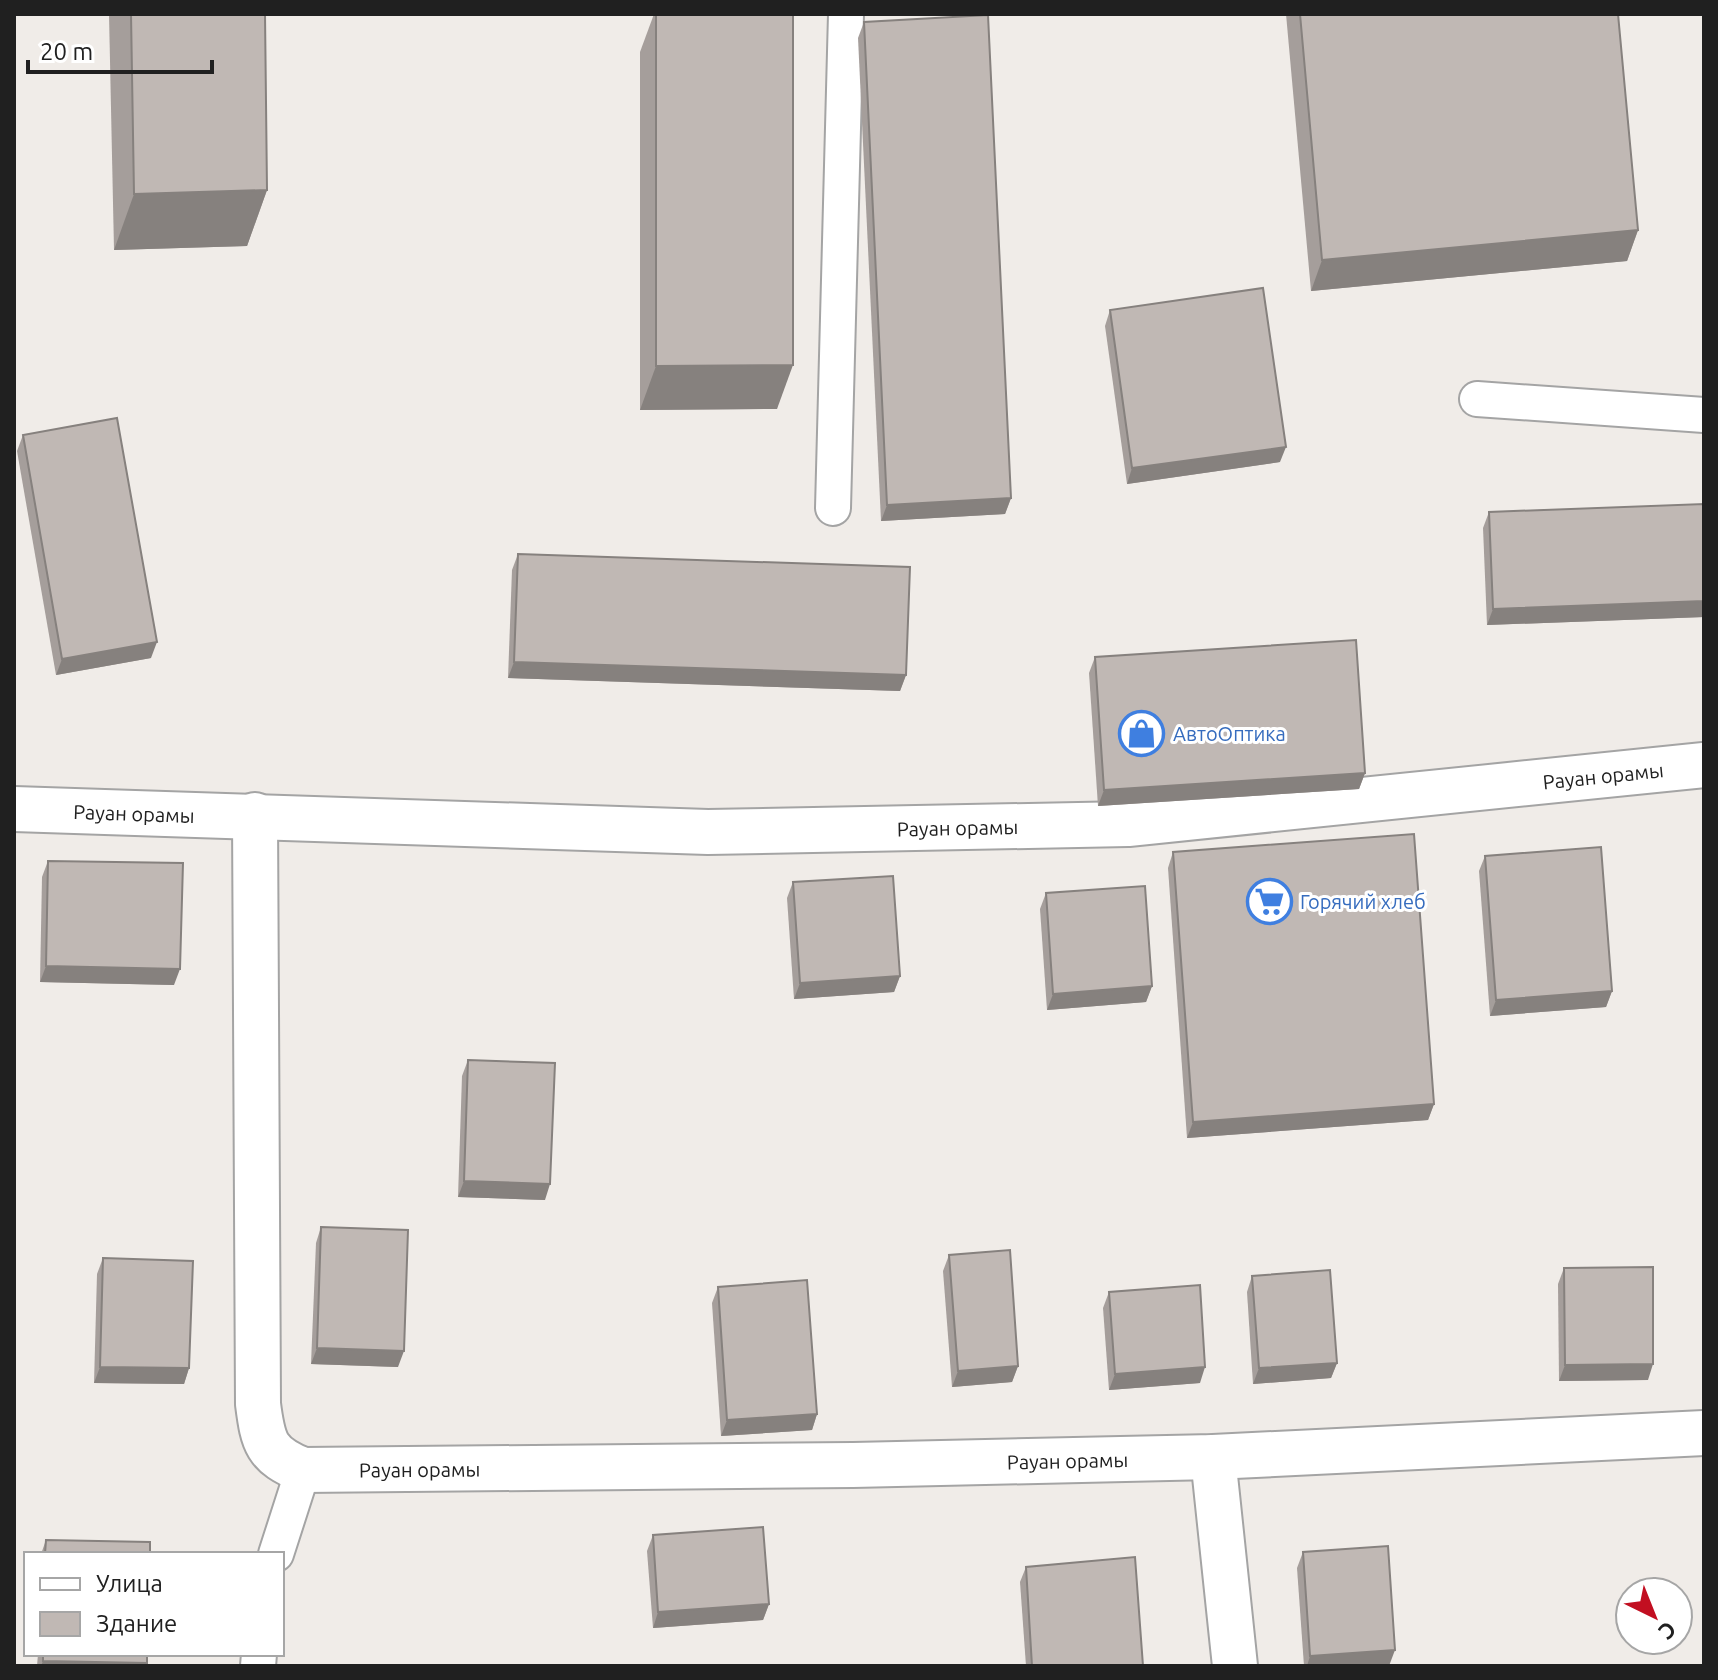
<svg xmlns="http://www.w3.org/2000/svg" width="1718" height="1680" font-family="Ubuntu,sans-serif">
	<rect width="100%" height="100%" fill="#f0ece8"/>
	<g fill="none" stroke-linecap="round" stroke-linejoin="round">
		<defs>
			<g id="service">
				<path d="M 1477,399 L 1704,415"/>
				<path d="M 833,508 L 846,14"/>
				<path d="M 276,1554 L 303,1470"/>
				<path d="M 258,1666 L 259,1654"/>
			</g>
			<g id="minor">
				<path id="s1" d="M 14,809 L 708,832 L 1128,824 L 1704,765"/>
				<path id="s2" d="M 255,815 L 258,1404 C 263,1443 266,1455 303,1470 L 853,1465 L 1213,1457 L 1704,1433"/>
				<path d="M 1213,1457 L 1235,1666"/>
			</g>
		</defs>
		<use href="#service" stroke="#a4a4a4" stroke-width="38"/>
		<use href="#minor" stroke="#a4a4a4" stroke-width="48"/>
		<use href="#service" stroke="#fff" stroke-width="34"/>
		<use href="#minor" stroke="#fff" stroke-width="44"/>
	</g>
	<g fill="#a59e9b">
		<path d="M 109,14 L 265,14 L 267,190 L 247,246 L 114,250 Z"/>
		<path d="M 654,14 L 793,14 L 777,409 L 640,410 L 640,52 Z"/>
		<path d="M 1286,14 L 1618,14 L 1638,230 L 1627,261 L 1311,291 Z"/>
		<path d="M 864,22 L 1011,498 L 1005,514 L 881,521 L 858,38 Z"/>
		<path d="M 1110,310 L 1280,462 L 1127,484 L 1105,326 Z"/>
		<path d="M 23,435 L 151,658 L 56,675 L 17,451 Z"/>
		<path d="M 1704,504 L 1704,617 L 1487,625 L 1483,528 L 1489,512 Z"/>
		<path d="M 518,554 L 906,675 L 900,691 L 508,678 L 512,570 Z"/>
		<path d="M 1095,657 L 1365,773 L 1359,789 L 1098,806 L 1089,673 Z"/>
		<path d="M 1173,852 L 1434,1104 L 1428,1120 L 1187,1138 L 1168,868 Z"/>
		<path d="M 1485,856 L 1612,991 L 1606,1007 L 1490,1016 L 1479,871 Z"/>
		<path d="M 48,861 L 174,985 L 40,982 L 42,877 Z"/>
		<path d="M 793,882 L 900,976 L 894,992 L 794,999 L 787,898 Z"/>
		<path d="M 1046,893 L 1152,986 L 1146,1002 L 1047,1010 L 1040,909 Z"/>
		<path d="M 468,1060 L 545,1200 L 458,1197 L 462,1076 Z"/>
		<path d="M 321,1227 L 398,1367 L 311,1364 L 316,1243 Z"/>
		<path d="M 949,1255 L 1018,1366 L 1012,1382 L 952,1387 L 943,1271 Z"/>
		<path d="M 103,1258 L 189,1368 L 184,1384 L 94,1383 L 97,1274 Z"/>
		<path d="M 1564,1268 L 1648,1380 L 1559,1381 L 1558,1284 Z"/>
		<path d="M 1252,1276 L 1337,1363 L 1331,1378 L 1253,1384 L 1247,1292 Z"/>
		<path d="M 718,1287 L 817,1414 L 812,1430 L 721,1436 L 712,1303 Z"/>
		<path d="M 1109,1292 L 1200,1383 L 1109,1390 L 1103,1308 Z"/>
		<path d="M 653,1535 L 769,1604 L 763,1620 L 653,1628 L 647,1551 Z"/>
		<path d="M 46,1540 L 150,1554 L 41,1554 Z"/>
		<path d="M 1303,1552 L 1389,1666 L 1304,1666 L 1297,1568 Z"/>
		<path d="M 1026,1567 L 1143,1666 L 1026,1666 L 1020,1582 Z"/>
		<path d="M 38,1654 L 147,1654 L 146,1666 L 37,1666 Z"/>
	</g>
	<g fill="#86817e">
		<path d="M 267,190 L 247,246 L 114,250 L 134,194 Z"/>
		<path d="M 1638,230 L 1627,261 L 1311,291 L 1322,260 Z"/>
		<path d="M 793,365 L 777,409 L 640,410 L 656,366 Z"/>
		<path d="M 1286,447 L 1280,462 L 1127,484 L 1132,468 Z"/>
		<path d="M 1011,498 L 1005,514 L 881,521 L 887,505 Z"/>
		<path d="M 1704,601 L 1704,617 L 1487,625 L 1493,609 Z"/>
		<path d="M 157,642 L 151,658 L 56,675 L 62,659 Z"/>
		<path d="M 514,662 L 906,675 L 900,691 L 508,678 Z"/>
		<path d="M 1365,773 L 1359,789 L 1098,806 L 1104,790 Z"/>
		<path d="M 46,966 L 180,969 L 174,985 L 40,982 Z"/>
		<path d="M 900,976 L 894,992 L 794,999 L 800,983 Z"/>
		<path d="M 1152,986 L 1146,1002 L 1047,1010 L 1053,994 Z"/>
		<path d="M 1612,991 L 1606,1007 L 1490,1016 L 1496,1000 Z"/>
		<path d="M 1434,1104 L 1428,1120 L 1187,1138 L 1193,1122 Z"/>
		<path d="M 464,1181 L 550,1184 L 545,1200 L 458,1197 Z"/>
		<path d="M 317,1348 L 404,1351 L 398,1367 L 311,1364 Z"/>
		<path d="M 1337,1363 L 1331,1378 L 1253,1384 L 1259,1368 Z"/>
		<path d="M 1653,1364 L 1648,1380 L 1559,1381 L 1565,1365 Z"/>
		<path d="M 1018,1366 L 1012,1382 L 952,1387 L 958,1371 Z"/>
		<path d="M 100,1367 L 189,1368 L 184,1384 L 94,1383 Z"/>
		<path d="M 1205,1367 L 1200,1383 L 1109,1390 L 1115,1374 Z"/>
		<path d="M 817,1414 L 812,1430 L 721,1436 L 727,1420 Z"/>
		<path d="M 769,1604 L 763,1620 L 653,1628 L 658,1612 Z"/>
		<path d="M 1395,1650 L 1389,1666 L 1307,1666 L 1310,1656 Z"/>
		<path d="M 43,1661 L 147,1663 L 146,1666 L 41,1666 Z"/>
	</g>
	<g fill="#c0b8b4" stroke="#86817e" stroke-width="2">
		<path d="M 131,14 L 265,14 L 267,190 L 134,194 Z"/>
		<path d="M 656,14 L 793,14 L 793,365 L 656,366 Z"/>
		<path d="M 1300,14 L 1618,14 L 1638,230 L 1322,260 Z"/>
		<path d="M 988,15 L 1011,498 L 887,505 L 864,22 Z"/>
		<path d="M 1263,288 L 1286,447 L 1132,468 L 1110,310 Z"/>
		<path d="M 117,418 L 157,642 L 62,659 L 23,435 Z"/>
		<path d="M 1704,504 L 1704,601 L 1493,609 L 1489,512 Z"/>
		<path d="M 518,554 L 910,567 L 906,675 L 514,662 Z"/>
		<path d="M 1356,640 L 1365,773 L 1104,790 L 1095,657 Z"/>
		<path d="M 1414,834 L 1434,1104 L 1193,1122 L 1173,852 Z"/>
		<path d="M 1601,847 L 1612,991 L 1496,1000 L 1485,856 Z"/>
		<path d="M 48,861 L 183,863 L 180,969 L 46,966 Z"/>
		<path d="M 893,876 L 900,976 L 800,983 L 793,882 Z"/>
		<path d="M 1145,886 L 1152,986 L 1053,994 L 1046,893 Z"/>
		<path d="M 468,1060 L 555,1063 L 550,1184 L 464,1181 Z"/>
		<path d="M 321,1227 L 408,1230 L 404,1351 L 317,1348 Z"/>
		<path d="M 1010,1250 L 1018,1366 L 958,1371 L 949,1255 Z"/>
		<path d="M 103,1258 L 193,1261 L 189,1368 L 100,1367 Z"/>
		<path d="M 1653,1267 L 1653,1364 L 1565,1365 L 1564,1268 Z"/>
		<path d="M 1330,1270 L 1337,1363 L 1259,1368 L 1252,1276 Z"/>
		<path d="M 807,1280 L 817,1414 L 727,1420 L 718,1287 Z"/>
		<path d="M 1200,1285 L 1205,1367 L 1115,1374 L 1109,1292 Z"/>
		<path d="M 763,1527 L 769,1604 L 658,1612 L 653,1535 Z"/>
		<path d="M 46,1540 L 150,1542 L 150,1554 L 45,1554 Z"/>
		<path d="M 1388,1546 L 1395,1650 L 1310,1656 L 1303,1552 Z"/>
		<path d="M 1135,1557 L 1143,1666 L 1032,1666 L 1026,1567 Z"/>
		<path d="M 43,1654 L 147,1654 L 147,1663 L 43,1661 Z"/>
	</g>
	<defs>
		<symbol id="shop-ring" viewBox="-11 -11 22 22"><circle r="9.5" fill="#fff" stroke="#3f7fe0" stroke-width="1.5"/><path d="M-5-2.5h2.3a2.7 3.5 0 0 1 5.4 0H5L5.5 6h-11ZM-1.5-2.5h3a1.5 2.3 0 0 0-3 0Z" fill="#3f7fe0"/></symbol>
		<symbol id="supermarket-ring" viewBox="-11 -11 22 22"><circle r="9.5" fill="#fff" stroke="#3f7fe0" stroke-width="1.5"/><path d="M-6-5.5h2.5l.6 2H6L4.5 2H-2.5L-4.4-4H-6ZM-1.5 3.2a1.3 1.3 0 1 0 .1 0ZM3 3.2a1.3 1.3 0 1 0 .1 0Z" fill="#3f7fe0"/></symbol>
	</defs>
	<g fill-rule="evenodd">
		<use href="#shop-ring" x="1116" y="708" width="51" height="51"/>
		<use href="#supermarket-ring" x="1244" y="876" width="51" height="51"/>
	</g>
	<g text-anchor="middle" dominant-baseline="central" stroke-width="6" stroke-linejoin="round" paint-order="stroke">
		<g font-size="20" fill="#366cbe" stroke="#fff" text-anchor="start">
			<text x="1173" y="733">АвтоОптика</text>
			<text x="1300" y="901">Горячий хлеб</text>
		</g>
		<g font-size="20" fill="#202020" stroke="#fff">
			<text stroke="none"><textPath href="#s1" startOffset="1592">Рауан орамы</textPath></text>
			<text stroke="none"><textPath href="#s1" startOffset="120">Рауан орамы</textPath></text>
			<text stroke="none"><textPath href="#s1" startOffset="944">Рауан орамы</textPath></text>
			<text stroke="none"><textPath href="#s2" startOffset="1440">Рауан орамы</textPath></text>
			<text stroke="none"><textPath href="#s2" startOffset="792">Рауан орамы</textPath></text>
		</g>
	</g>
	<rect width="1718" height="1680" fill="none" stroke="#202020" stroke-width="32"/>
	<rect x="24" y="1552" width="260" height="104" fill="#ffffff" stroke="#a6a6a6" stroke-width="2"/>
	<rect x="40" y="1578" width="40" height="12" fill="#ffffff" stroke="#a6a6a6" stroke-width="2"/>
	<text x="96" y="1592" font-size="24" fill="#202020">Улица</text>
	<rect x="40" y="1612" width="40" height="24" fill="#c0b8b4" stroke="#a6a6a6" stroke-width="2"/>
	<text x="96" y="1632" font-size="24" fill="#202020">Здание</text>
	<g transform="translate(1654 1616) rotate(137)"><circle r="38" fill="#ffffff" stroke="#a6a6a6" stroke-width="2"/>
	<path d="M0-6L14 30L0 20L-14 30Z" fill="#c20f21"/>
	<text y="-12" font-size="22" font-weight="bold" text-anchor="middle" fill="#202020">С</text>
	</g>
	<path d="M28 60v12h184v-12" fill="none" stroke="#202020" stroke-width="4"/>
	<text x="40" y="60" font-size="24" fill="#202020" stroke="#ffffff" stroke-width="6" paint-order="stroke">20 m</text>
</svg>
